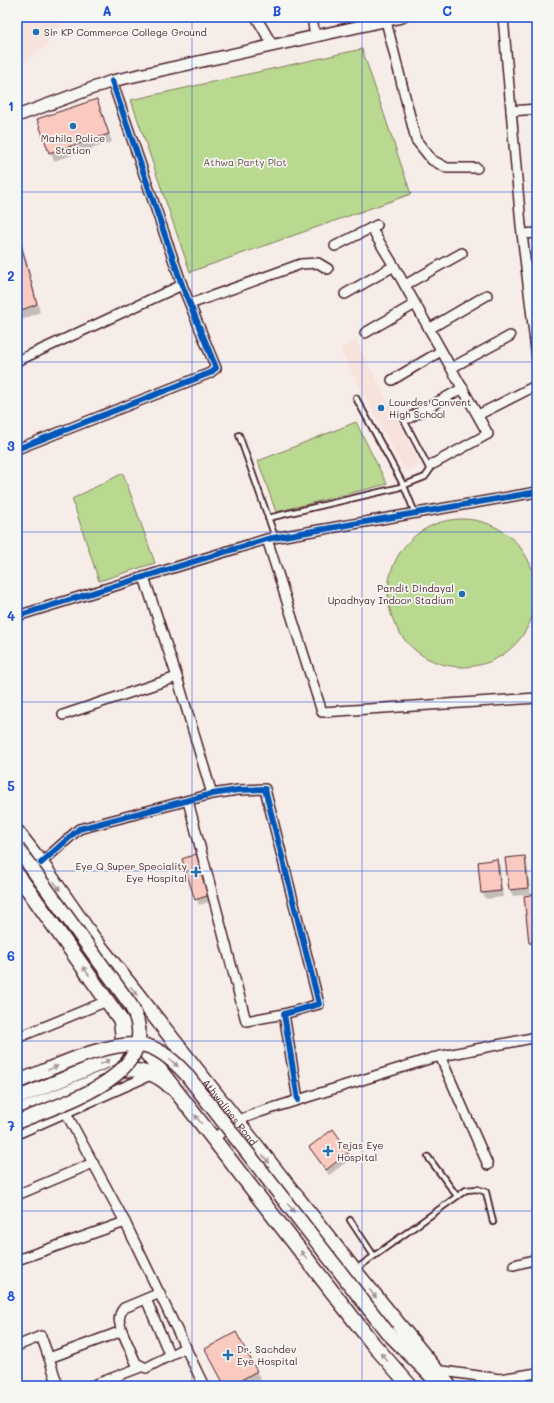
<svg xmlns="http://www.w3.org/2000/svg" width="554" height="1403" font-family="Mali,sans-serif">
	<rect width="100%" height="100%" fill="#f7ede8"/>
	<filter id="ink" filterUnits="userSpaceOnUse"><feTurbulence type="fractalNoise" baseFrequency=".025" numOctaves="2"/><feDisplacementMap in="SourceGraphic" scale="8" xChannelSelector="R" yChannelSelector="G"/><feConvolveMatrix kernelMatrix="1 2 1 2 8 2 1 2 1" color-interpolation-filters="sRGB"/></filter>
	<g filter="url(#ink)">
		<g fill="#f8e2dc">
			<path d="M 17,17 L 67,17 L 45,46 L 17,67 Z"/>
			<path d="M 356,340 L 421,465 L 405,471 L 340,350 Z"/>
		</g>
		<g fill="#b9d890" stroke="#827c5e">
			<path d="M 362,49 L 411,194 L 190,272 L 131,100 Z"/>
			<path d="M 356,422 L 387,484 L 276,512 L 258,461 Z"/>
			<path d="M 123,473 L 155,563 L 99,581 L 72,499 Z"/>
			<circle cx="462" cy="593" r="74"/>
		</g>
		<g fill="#0003">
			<path d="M 97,100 L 101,108 L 112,142 L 54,161 L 38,120 Z"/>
			<path d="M 17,224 L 40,312 L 17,322 Z"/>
			<path d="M 524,857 L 527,863 L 531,894 L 513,896 L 510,890 L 506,859 Z"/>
			<path d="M 183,860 L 215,900 L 199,905 Z"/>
			<path d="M 497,861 L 500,866 L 503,897 L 486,899 L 482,893 L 479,862 Z"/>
			<path d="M 537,895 L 537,948 L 534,949 L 530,943 L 525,897 Z"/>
			<path d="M 333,1131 L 352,1158 L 329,1175 L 310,1147 Z"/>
			<path d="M 235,1333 L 261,1380 L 249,1386 L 226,1386 Z"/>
		</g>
		<g fill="#facac0" stroke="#4a1f2b">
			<path d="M 97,99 L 109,134 L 49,153 L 37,119 Z"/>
			<path d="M 17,230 L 37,304 L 17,312 Z"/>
			<path d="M 202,852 L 213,894 L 195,900 L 182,859 Z"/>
			<path d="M 533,854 L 537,854 L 537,886 L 536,886 Z"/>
			<path d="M 525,856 L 528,888 L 509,890 L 505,858 Z"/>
			<path d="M 497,859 L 501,891 L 481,893 L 478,862 Z"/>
			<path d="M 537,894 L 537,943 L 529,943 L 524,896 Z"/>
			<path d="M 333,1129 L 349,1152 L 326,1170 L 309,1147 Z"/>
			<path d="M 236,1332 L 257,1371 L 231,1386 L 225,1386 L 205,1349 Z"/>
		</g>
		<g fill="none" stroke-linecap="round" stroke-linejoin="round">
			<defs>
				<g id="service">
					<path d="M 356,398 L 404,486 L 415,513"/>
					<path d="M 239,435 L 275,537"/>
					<path d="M 268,518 L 397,488 L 425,477 L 430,470 L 404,420"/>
					<path d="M 428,1157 L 457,1196"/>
					<path d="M 350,1220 L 374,1256"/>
					<path d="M 356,1269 L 466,1190 L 477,1189 L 486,1192 L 493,1222"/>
				</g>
				<g id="minor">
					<path d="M 256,17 L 273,46"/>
					<path d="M 312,17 L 315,37"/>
					<path d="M 503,17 L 521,225 L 537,359"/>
					<path d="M 386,21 L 416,140 L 432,160 L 447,168 L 477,168"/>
					<path d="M 511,111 L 537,109"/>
					<path d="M 371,228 L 394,266 L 488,434 L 433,464"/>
					<path d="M 523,234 L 537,233"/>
					<path d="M 335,246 L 377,225"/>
					<path d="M 405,285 L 462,253"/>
					<path d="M 345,294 L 394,266"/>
					<path d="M 190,304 L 301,264 L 318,263 L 328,269"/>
					<path d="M 429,329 L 487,295"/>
					<path d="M 365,333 L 415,304"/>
					<path d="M 17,361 L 182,285"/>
					<path d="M 451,368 L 510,336"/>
					<path d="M 392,380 L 441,351"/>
					<path d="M 478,415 L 537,385"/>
					<path d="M 409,418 L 463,388"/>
					<path d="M 17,449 L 210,373 L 216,368 L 182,285 L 112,81"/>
					<path d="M 267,539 L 322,712 L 537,698"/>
					<path d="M 144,577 L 177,677 L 212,794"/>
					<path d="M 17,616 L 267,539 L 537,492"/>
					<path d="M 63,715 L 177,677"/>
					<path d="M 188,801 L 246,1021 L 284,1014"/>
					<path d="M 41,863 L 79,829 L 212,794 L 238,790 L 265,789 L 319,1004 L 284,1014 L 298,1100"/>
					<path d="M 17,1038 L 107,1001"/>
					<path d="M 440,1056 L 488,1165"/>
					<path d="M 66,1113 L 125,1222 L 204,1386"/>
					<path d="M 17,1134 L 153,1074"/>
					<path d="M 213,1139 L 236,1121 L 260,1112 L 432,1058 L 537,1037"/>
					<path d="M 17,1195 L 93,1163"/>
					<path d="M 17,1260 L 125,1222"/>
					<path d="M 514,1265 L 537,1259"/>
					<path d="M 146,1299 L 170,1356"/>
					<path d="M 122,1331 L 136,1363 L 146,1368 L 186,1347"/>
					<path d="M 17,1346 L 41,1336 L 49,1358 L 122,1331 C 119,1322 117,1316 124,1308 L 160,1293"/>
					<path d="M 49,1358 L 58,1386"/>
					<path d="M 436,1370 L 500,1379 L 493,1386"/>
					<path d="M 500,1379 L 537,1373"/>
					<path d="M 91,1386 L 141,1367"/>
				</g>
				<path id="tertiary" d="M 17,116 L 112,81 L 402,17"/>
				<g id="secondary">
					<path d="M 17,1098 L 112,1059 C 125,1041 123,1040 120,1019"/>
					<path d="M 17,1112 L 122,1070 C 140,1069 156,1073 170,1087"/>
					<path d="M 387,1332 L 441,1386"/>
				</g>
				<g id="primary">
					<path id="s1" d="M 17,832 L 41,863 L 93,938 L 354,1270 L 449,1386"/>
					<path d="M 17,874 L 120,1019 L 373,1344 L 410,1386"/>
				</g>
			</defs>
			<use href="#service" stroke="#4a1f2b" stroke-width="8"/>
			<use href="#minor" stroke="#4a1f2b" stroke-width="12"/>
			<use href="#tertiary" stroke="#4a1f2b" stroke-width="14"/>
			<use href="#secondary" stroke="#4a1f2b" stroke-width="16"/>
			<use href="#primary" stroke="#4a1f2b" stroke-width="17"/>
			<use href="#service" stroke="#f6f6f2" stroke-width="4.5"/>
			<use href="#minor" stroke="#f6f6f2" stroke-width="9"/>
			<use href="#tertiary" stroke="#f6f6f2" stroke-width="11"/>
			<use href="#secondary" stroke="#f6f6f2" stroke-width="13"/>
			<use href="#primary" stroke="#f6f6f2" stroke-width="14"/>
			<defs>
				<g id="secondary-bridge">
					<path d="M 17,848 L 130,1004 C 170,1074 63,1103 17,1122"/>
					<path d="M 17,1082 C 51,1069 107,1040 143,1045 C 160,1048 175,1062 186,1074 L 387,1332"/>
				</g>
			</defs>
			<use href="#secondary-bridge" stroke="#4a1f2b" stroke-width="16" stroke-linecap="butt"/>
			<use href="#secondary-bridge" stroke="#f6f6f2" stroke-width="13"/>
			<defs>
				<g id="cycleway">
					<path d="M 17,449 L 210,373 L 216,368 L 182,285 L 112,81"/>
					<path d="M 17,616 L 267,539 L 537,492"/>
					<path d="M 41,863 L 79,829 L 212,794 L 238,790 L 265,789 L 319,1004 L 284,1014 L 298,1100"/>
				</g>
			</defs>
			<use href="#cycleway" stroke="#f6f6f2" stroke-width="8"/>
			<use href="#cycleway" stroke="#0057b8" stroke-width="6"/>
		</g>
		<defs><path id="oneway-solid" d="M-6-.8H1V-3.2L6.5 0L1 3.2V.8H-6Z"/></defs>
		<g fill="#a99598">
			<use href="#oneway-solid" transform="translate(57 886) rotate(55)"/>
			<use href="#oneway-solid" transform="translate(86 971) rotate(-126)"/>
			<use href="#oneway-solid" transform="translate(134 991) rotate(52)"/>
			<use href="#oneway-solid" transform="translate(105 1062) rotate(-27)"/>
			<use href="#oneway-solid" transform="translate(174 1063) rotate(40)"/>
			<use href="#oneway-solid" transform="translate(53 1068) rotate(-22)"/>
			<use href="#oneway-solid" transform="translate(198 1119) rotate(-128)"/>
			<use href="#oneway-solid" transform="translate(266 1159) rotate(52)"/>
			<use href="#oneway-solid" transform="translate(291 1208) rotate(52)"/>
			<use href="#oneway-solid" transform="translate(304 1255) rotate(-128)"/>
			<use href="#oneway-solid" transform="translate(373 1294) rotate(51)"/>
			<use href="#oneway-solid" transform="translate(384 1357) rotate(-132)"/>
		</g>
	</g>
	<path fill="none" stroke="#1d4ed8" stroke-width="1" stroke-opacity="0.55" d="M 192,17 L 192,1386M 362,17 L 362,1386M 17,192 L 537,192M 17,362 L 537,362M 17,532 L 537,532M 17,702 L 537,702M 17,871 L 537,871M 17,1041 L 537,1041M 17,1211 L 537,1211"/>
	<g fill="#1f6fb2" stroke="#f6f6f2" stroke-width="1.5">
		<circle cx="36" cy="32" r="4"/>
		<circle cx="73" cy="126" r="4"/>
		<circle cx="381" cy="408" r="4"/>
		<circle cx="462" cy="594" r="4"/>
		<path d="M194 866h4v4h4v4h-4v4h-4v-4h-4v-4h4z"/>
		<path d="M326 1145h4v4h4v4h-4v4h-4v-4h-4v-4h4z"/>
		<path d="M226 1349h4v4h4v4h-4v4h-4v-4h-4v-4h4z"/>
	</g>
	<g text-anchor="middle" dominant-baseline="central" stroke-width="3.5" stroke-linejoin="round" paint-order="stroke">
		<g font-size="10" fill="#4a1f2b" stroke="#f6f6f2" text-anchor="start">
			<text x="44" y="32">Sir KP Commerce College Ground</text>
			<text x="73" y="138" text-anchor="middle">Mahila Police<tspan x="73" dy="12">Station</tspan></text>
			<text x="389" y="402">Lourdes Convent<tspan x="389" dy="12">High School</tspan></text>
			<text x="454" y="588" text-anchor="end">Pandit Dindayal<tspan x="454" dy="12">Upadhyay Indoor Stadium</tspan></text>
			<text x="187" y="866" text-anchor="end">Eye Q Super Speciality<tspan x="187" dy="12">Eye Hospital</tspan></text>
			<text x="337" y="1145">Tejas Eye<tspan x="337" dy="12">Hospital</tspan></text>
			<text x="237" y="1349">Dr. Sachdev<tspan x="237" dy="12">Eye Hospital</tspan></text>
		</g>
		<g font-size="10" fill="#664d44" stroke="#f6f6f2">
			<text x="245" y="162">Athwa Party Plot</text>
		</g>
		<g font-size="10" fill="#4a1f2b" stroke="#f6f6f2">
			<text stroke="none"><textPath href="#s1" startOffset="352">Athwalines Road</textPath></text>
		</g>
	</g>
	<rect width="554" height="1403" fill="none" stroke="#f6f6f2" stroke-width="44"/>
	<rect x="22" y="22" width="510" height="1359" fill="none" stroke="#1d4ed8" stroke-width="1.5"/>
	<g font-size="13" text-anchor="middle" font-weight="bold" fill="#1d4ed8">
		<text x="107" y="16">A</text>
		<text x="277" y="16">B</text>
		<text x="447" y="16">C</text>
		<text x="11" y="111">1</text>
		<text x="11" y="281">2</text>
		<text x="11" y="451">3</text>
		<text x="11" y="621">4</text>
		<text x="11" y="791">5</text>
		<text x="11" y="961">6</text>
		<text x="11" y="1131">7</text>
		<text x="11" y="1301">8</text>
	</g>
</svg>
